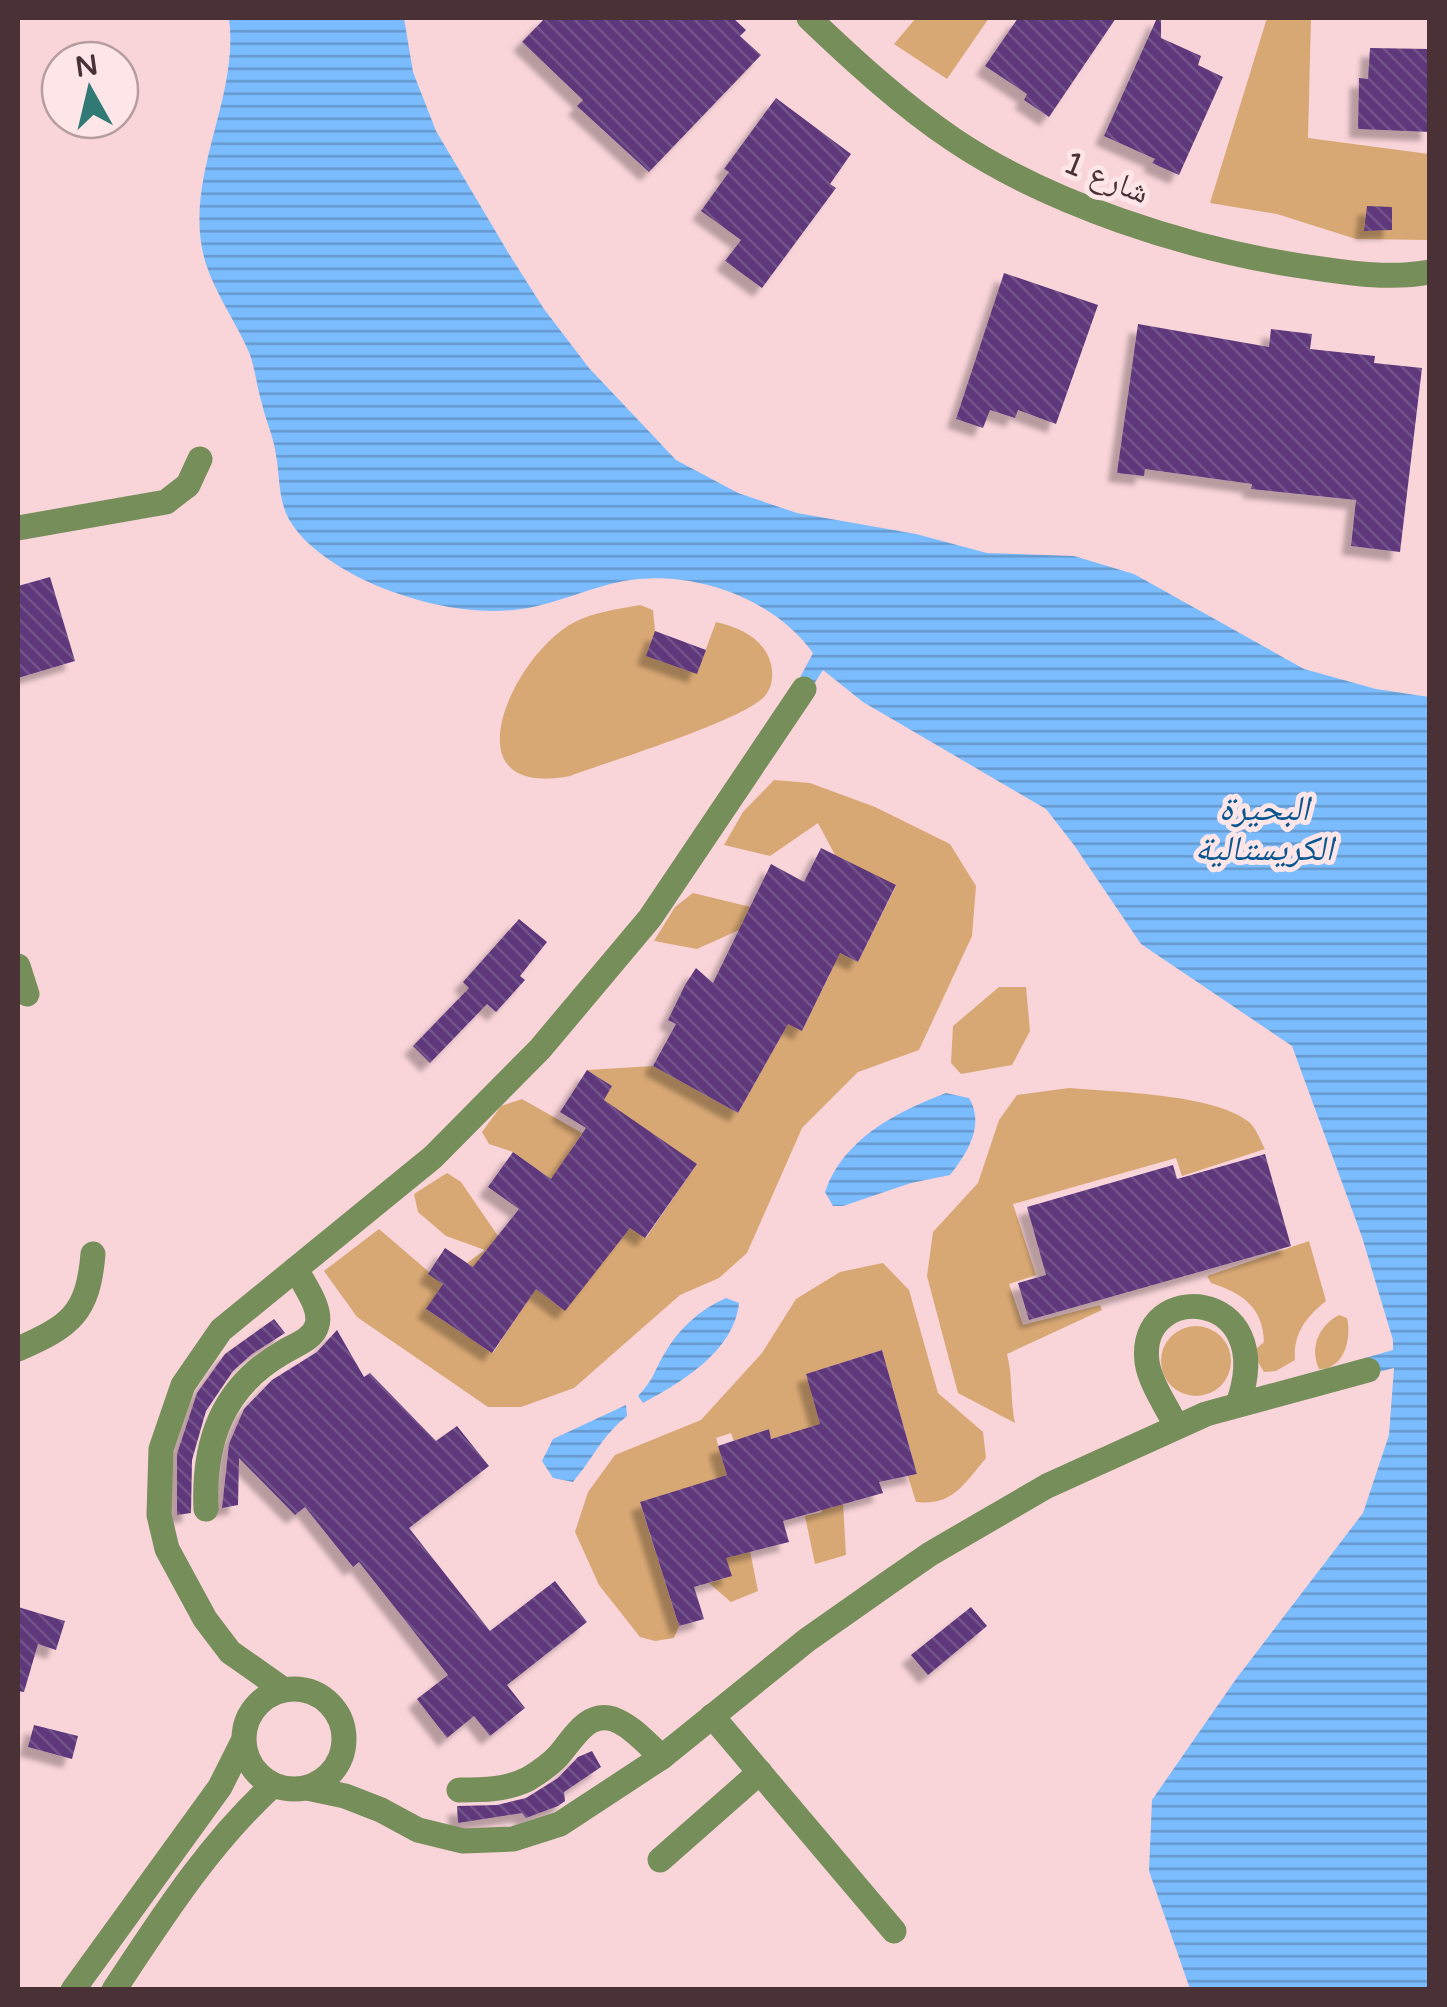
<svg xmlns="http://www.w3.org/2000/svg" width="1447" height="2007" font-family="'Varela Round','Noto Naskh Arabic',sans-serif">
	<defs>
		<pattern id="water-rules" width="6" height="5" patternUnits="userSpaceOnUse" patternTransform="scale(2.5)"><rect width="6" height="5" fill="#7abcfd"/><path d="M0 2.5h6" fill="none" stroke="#6699ce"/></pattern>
		<pattern id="building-back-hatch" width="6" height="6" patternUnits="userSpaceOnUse" patternTransform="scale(2.5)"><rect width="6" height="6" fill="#5e387b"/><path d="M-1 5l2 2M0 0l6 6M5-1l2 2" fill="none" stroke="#735389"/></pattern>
		<filter id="shadow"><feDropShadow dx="-9" dy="9" stdDeviation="2.5" flood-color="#0004"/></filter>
	</defs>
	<rect width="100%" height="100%" fill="#f9d4d9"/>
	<g fill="#d8a874">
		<path d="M 916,18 L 989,18 L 947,79 L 894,44 Z"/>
		<path d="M 1267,18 L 1311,18 L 1308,138 L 1429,154 L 1429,240 L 1356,239 L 1277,214 L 1210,203 Z"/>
		<path d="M 640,605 L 653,610 L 655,631 L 697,673 L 716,622 C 738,627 762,637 770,661 C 774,673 773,687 764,697 C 739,722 610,761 570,776 C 446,800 512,656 573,623 C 593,612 619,609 640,605 Z"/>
		<path d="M 774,780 L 810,783 L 875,807 L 950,844 L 976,886 L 972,936 L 919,1050 L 858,1072 L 802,1128 L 747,1253 L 719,1278 L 680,1295 L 574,1388 L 521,1407 L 488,1407 L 357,1317 L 324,1271 L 379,1229 L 443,1284 L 427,1310 L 493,1353 L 526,1303 L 467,1263 L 485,1250 L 446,1236 L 418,1212 L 414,1194 L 447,1173 L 461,1182 L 498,1236 L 487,1251 L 565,1311 L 544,1174 L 513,1152 L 489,1144 L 482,1132 L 501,1106 L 522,1099 L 582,1133 L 570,1151 L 578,1157 L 562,1181 L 646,1238 L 697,1164 L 592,1119 L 612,1086 L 587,1070 L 653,1066 L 738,1113 L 780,1038 L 722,990 L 802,1031 L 830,974 L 739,930 L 697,949 L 654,941 L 675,907 L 693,893 L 787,916 L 783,925 L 858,962 L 896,886 L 835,855 L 818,823 L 770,856 L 724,845 L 743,812 Z"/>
		<path d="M 999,987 L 1026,987 L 1030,1031 L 1012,1065 L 961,1074 L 951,1063 L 953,1026 Z"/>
		<path d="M 1069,1088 C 1114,1092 1215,1094 1249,1122 C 1256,1128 1260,1140 1265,1149 L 1182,1176 L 1176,1158 L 1013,1204 L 1036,1275 L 1009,1284 L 1023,1325 L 1100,1305 L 1102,1310 L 1007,1354 C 1013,1377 1010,1400 1015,1423 L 958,1393 L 927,1276 L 933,1232 L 978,1183 L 999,1120 L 1017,1095 Z"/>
		<path d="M 1309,1241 L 1326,1301 C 1306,1317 1293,1334 1295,1360 L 1276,1371 L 1264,1372 L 1255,1357 L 1257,1348 L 1264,1342 C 1263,1307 1242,1293 1211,1283 L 1207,1276 Z"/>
		<path d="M 883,1263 L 909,1290 L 938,1393 L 983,1432 L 986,1458 C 964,1484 953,1506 916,1502 L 908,1476 L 917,1474 L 882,1350 L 807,1374 L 843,1503 L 846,1555 L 815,1564 L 805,1516 L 822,1512 L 798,1431 L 771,1439 L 768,1429 L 734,1441 L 731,1433 L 716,1438 L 750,1551 L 758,1591 L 731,1602 L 709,1583 L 731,1576 L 640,1503 L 679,1626 L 674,1638 L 655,1641 L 640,1637 L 599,1585 L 575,1532 L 588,1492 L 615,1455 L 701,1420 L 762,1353 L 796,1299 L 840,1272 Z"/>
		<path d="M 1339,1315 L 1347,1318 C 1352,1338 1344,1370 1319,1369 C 1309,1348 1319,1325 1339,1315 Z"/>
		<circle cx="1196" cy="1361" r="35"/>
	</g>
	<g fill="url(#water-rules)">
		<path d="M 229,18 L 404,18 L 413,72 L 436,131 L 509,254 L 544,309 L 589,368 L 676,460 L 738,493 L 797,513 L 916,534 L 987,553 L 1074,556 L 1134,574 L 1304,669 L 1376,689 L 1429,697 L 1429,1989 L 1190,1989 L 1149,1871 L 1152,1800 L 1236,1679 L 1363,1513 L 1389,1435 L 1394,1368 L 1371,1374 L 1365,1358 L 1393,1350 L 1393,1340 L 1362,1237 L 1292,1046 L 1141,944 L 1074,845 L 1046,809 L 863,702 L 823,670 L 809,692 L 796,685 L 813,653 C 773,597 691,569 624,581 C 587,588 552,606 514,610 C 463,615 405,600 360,578 C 335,565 305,546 290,521 C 278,501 280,477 276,455 C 274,438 266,421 262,404 C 257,387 255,368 249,352 C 236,322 216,295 206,264 C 180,181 240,101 229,18 Z"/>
		<path d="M 946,1093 L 969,1098 C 985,1125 968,1152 950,1175 L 911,1183 L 843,1206 L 833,1206 L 825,1192 C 843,1139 896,1112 946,1093 Z"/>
		<path d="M 726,1298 L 739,1303 C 734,1351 682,1382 643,1403 L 638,1396 C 654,1379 653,1374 663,1356 C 678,1329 699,1310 726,1298 Z"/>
		<path d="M 626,1405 L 627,1416 C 601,1437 594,1457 573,1482 L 553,1478 L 542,1461 L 553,1439 Z"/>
	</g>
	<g fill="url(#building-back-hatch)" filter="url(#shadow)">
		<path d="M 545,18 L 733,18 L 746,30 L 740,36 L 761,55 L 649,172 L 577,106 L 583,100 L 522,42 Z"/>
		<path d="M 1018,18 L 1116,18 L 1049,117 L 1024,100 L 1027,94 L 985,66 Z"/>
		<path d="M 1157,18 L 1161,18 L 1161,38 L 1201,56 L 1198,65 L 1223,77 L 1179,175 L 1152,163 L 1155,159 L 1104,136 Z"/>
		<path d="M 1370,48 L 1430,49 L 1430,132 L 1358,129 L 1359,78 L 1368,79 Z"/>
		<path d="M 776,98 L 851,154 L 830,184 L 836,188 L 762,288 L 725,261 L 741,240 L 701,211 L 729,172 L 724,169 Z"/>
		<path d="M 1367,206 L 1392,207 L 1392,230 L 1364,231 Z"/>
		<path d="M 1004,273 L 1098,305 L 1056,424 L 1018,410 L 1015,418 L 990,410 L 983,428 L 956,419 Z"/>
		<path d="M 1138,324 L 1269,347 L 1271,329 L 1312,334 L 1310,349 L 1375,356 L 1374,363 L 1422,368 L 1400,552 L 1351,546 L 1356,500 L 1251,489 L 1252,484 L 1145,469 L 1144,476 L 1117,473 Z"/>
		<path d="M 50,577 L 75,661 L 18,678 L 18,586 Z"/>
		<path d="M 655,631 L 706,650 L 697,674 L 646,656 Z"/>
		<path d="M 821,848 L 896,885 L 858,962 L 840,953 L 802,1031 L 788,1024 L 738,1113 L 653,1066 L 676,1024 L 668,1020 L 685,985 L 696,968 L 713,983 L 771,864 L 804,882 Z"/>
		<path d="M 519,919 L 547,942 L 520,976 L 525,980 L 496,1012 L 487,1004 L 430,1063 L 413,1046 L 469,988 L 463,982 Z"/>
		<path d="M 587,1070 L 612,1086 L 604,1100 L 697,1164 L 645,1238 L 630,1228 L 565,1311 L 536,1289 L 492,1353 L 426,1309 L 443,1284 L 428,1274 L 445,1248 L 473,1267 L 519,1209 L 488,1187 L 513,1152 L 551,1179 L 586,1128 L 560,1112 Z"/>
		<path d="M 1265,1154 L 1291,1246 L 1029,1320 L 1018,1283 L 1046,1275 L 1027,1207 L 1173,1165 L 1177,1179 Z"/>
		<path d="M 274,1319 L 285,1333 L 252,1354 L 233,1371 L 206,1411 L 192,1460 L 191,1513 L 177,1515 L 177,1454 L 197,1393 L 225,1354 Z"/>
		<path d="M 337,1330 L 364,1377 L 370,1373 L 436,1441 L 457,1426 L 489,1466 L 409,1528 L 490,1631 L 555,1581 L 587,1622 L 507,1685 L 525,1708 L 490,1736 L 474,1716 L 447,1738 L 417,1699 L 448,1675 L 359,1562 L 353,1567 L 305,1507 L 295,1515 L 239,1458 L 238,1505 L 222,1508 L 229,1444 L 244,1409 L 272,1380 L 317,1352 Z"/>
		<path d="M 882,1350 L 917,1474 L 879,1482 L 883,1493 L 783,1521 L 789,1542 L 726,1558 L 732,1576 L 694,1587 L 704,1619 L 679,1626 L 640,1502 L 727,1475 L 718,1446 L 769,1429 L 771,1439 L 820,1424 L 806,1374 Z"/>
		<path d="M 18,1607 L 65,1621 L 56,1650 L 38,1644 L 24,1692 L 18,1691 Z"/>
		<path d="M 971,1607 L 987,1626 L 928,1675 L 911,1655 Z"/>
		<path d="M 34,1725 L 78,1736 L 72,1759 L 28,1747 Z"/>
		<path d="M 592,1751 L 601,1767 L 564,1792 L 565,1801 L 558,1806 L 526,1818 L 522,1813 L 458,1823 L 457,1806 L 497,1805 L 526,1798 L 558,1778 L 578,1757 Z"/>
	</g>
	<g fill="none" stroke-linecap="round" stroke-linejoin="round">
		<g stroke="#768e5a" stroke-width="25">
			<path d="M 809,18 C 854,61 902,105 954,140 C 1049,204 1188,249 1301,266 C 1344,272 1387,280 1430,272"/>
			<path d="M 18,528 L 166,502 L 188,485 L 200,459"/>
			<path d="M 18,966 L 27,994"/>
			<path d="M 18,1349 C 71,1326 88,1313 93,1254"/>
			<path d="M 1176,1426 C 1167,1407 1150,1383 1147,1362 C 1136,1279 1280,1286 1238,1404"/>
			<path d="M 206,1509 C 203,1442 222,1388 282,1353 C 294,1345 313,1340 317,1325 C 322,1308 304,1285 296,1269"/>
			<circle cx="294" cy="1739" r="50"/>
			<path d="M 284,1690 L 230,1652 L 205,1619 L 167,1549 L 159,1515 L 161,1449 L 183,1385 L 221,1330 L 433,1157 L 540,1049 L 650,918 L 804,689"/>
			<path d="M 712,1716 L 894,1931"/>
			<path d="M 307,1788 L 345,1796 L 381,1810 L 418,1830 L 463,1841 L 513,1839 L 560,1824 L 662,1757 L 807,1640 L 891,1581 L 930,1554 L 1047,1486 L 1206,1414 L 1368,1370"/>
			<path d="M 459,1790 C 483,1790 506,1790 528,1779 C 538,1773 551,1764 559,1755 C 573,1739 587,1711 613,1719 C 631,1725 648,1745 662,1757"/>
			<path d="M 660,1860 L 760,1772"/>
			<path d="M 73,1990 L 220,1787 L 243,1741"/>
			<path d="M 114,1990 C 163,1916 208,1845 273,1785"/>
		</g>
	</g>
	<g text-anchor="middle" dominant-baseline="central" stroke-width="10" stroke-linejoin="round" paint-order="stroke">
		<g font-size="32" fill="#493135" stroke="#fee5e8">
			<text transform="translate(1106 178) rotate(22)">شارع 1</text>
		</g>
		<g font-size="35" font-style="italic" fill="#08558f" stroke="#fee5e8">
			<text x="1264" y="809">البحيرة<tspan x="1264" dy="40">الكريستالية</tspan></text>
		</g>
	</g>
	<rect width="1447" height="2007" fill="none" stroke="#493135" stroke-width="40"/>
	<g transform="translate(90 90) rotate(352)"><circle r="48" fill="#fee5e8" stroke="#b69da0" stroke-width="2.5"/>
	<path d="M0-8L18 38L0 25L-18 38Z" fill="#317974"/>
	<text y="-15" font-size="28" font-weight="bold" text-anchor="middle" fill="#493135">N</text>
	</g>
</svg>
